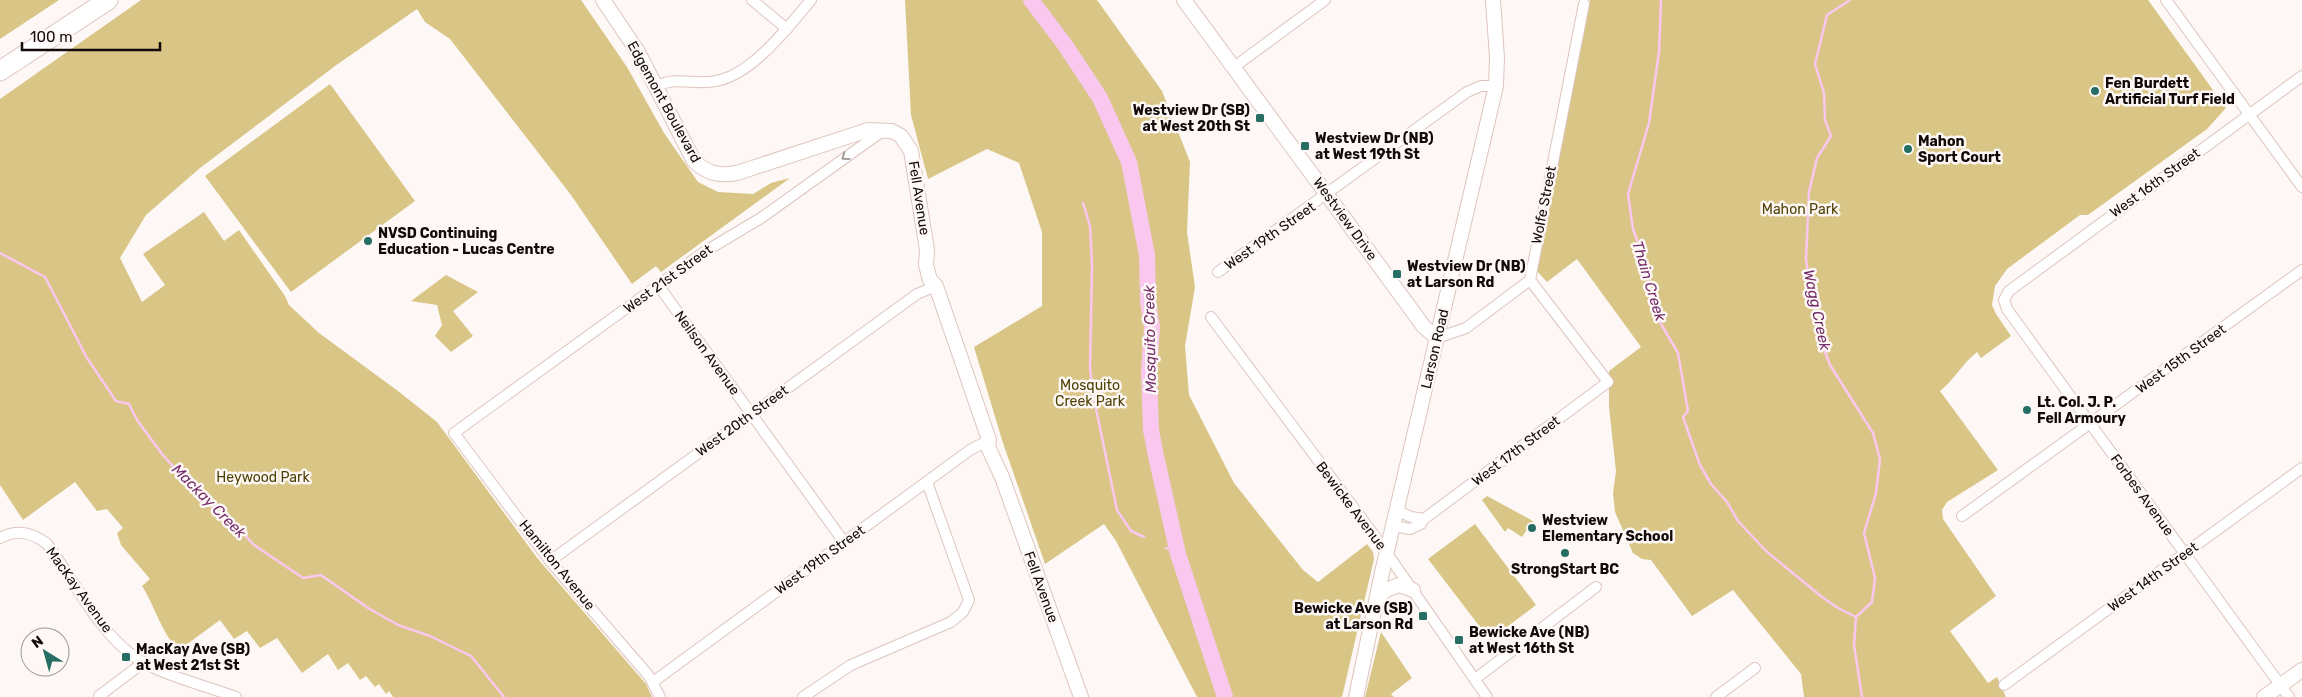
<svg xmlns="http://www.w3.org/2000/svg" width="2302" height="697" font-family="Rubik,sans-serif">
	<rect width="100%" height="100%" fill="#fdf8f6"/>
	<g fill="#d9c686">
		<path d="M 0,0 L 59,0 L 0,39 Z"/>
		<path d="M 141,0 L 581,0 L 627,67 L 664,133 L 698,182 L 718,192 L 753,194 L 771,183 L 790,178 L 661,272 L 656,266 L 632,284 L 571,195 L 450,39 L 425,22 L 417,9 L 335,66 L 200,168 L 146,215 L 120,258 L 142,302 L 165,285 L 143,254 L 204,212 L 224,241 L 239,230 L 285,296 L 289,305 L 319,333 L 398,391 L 437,422 L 538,559 L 646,684 L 652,697 L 393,697 L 389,691 L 386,694 L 379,684 L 375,687 L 366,676 L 360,680 L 348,663 L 338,670 L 328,654 L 302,673 L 277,638 L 260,648 L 247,631 L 234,639 L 220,620 L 179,650 C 161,633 155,606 142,586 L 150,579 L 121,545 L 117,533 L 123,528 L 107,509 L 97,511 L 75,482 L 23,520 L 0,485 L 0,99 Z"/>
		<path d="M 905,0 L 1097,0 L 1162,91 L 1190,162 L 1187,232 L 1195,287 L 1185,346 L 1189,395 L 1234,483 L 1303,570 L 1318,582 L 1367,544 L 1373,552 L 1374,559 L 1342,697 L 1197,697 L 1116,541 L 1104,524 L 1045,564 L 1003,443 L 974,347 L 1042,306 L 1042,232 L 1019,163 L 987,149 L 928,179 L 911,115 Z"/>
		<path d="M 1590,0 L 2148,0 L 2226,108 L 2207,129 L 2088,215 L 2080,215 L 2007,269 L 1995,286 L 1992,305 L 1996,314 L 2011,336 L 1981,358 L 1977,352 C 1962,364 1954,380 1940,391 L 1998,470 L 1947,502 L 1942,510 L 1943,519 L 1996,596 L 1950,631 L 1988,683 L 1997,677 L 2006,697 L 1804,697 L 1801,674 L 1733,590 L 1692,616 L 1651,560 L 1642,559 L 1633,553 L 1615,512 L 1613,493 L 1616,471 L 1609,407 L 1609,371 L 1641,347 L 1577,259 L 1547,282 L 1536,270 Z"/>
		<path d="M 330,84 L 415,201 L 291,292 L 205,176 Z"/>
		<path d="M 446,275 L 478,292 L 453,311 L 473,336 L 451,352 L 435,336 L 442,325 L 437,305 L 411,301 Z"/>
		<path d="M 1487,496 L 1533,521 L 1522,537 L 1508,528 L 1505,532 L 1482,500 Z"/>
		<path d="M 1475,524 L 1536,605 L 1490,640 L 1428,559 Z"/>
		<path d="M 1381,632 L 1412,678 L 1391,694 L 1394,697 L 1365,697 Z"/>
	</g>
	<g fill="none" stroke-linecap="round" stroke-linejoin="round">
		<g stroke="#fac7ef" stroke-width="2.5">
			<path d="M 1661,0 L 1659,52 L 1649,123 L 1628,194 L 1633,229 L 1647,268 L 1649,286 L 1657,317 L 1678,353 L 1688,411 L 1683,417 L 1700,465 L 1711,484 L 1727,502 L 1738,521 L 1766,551 L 1822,597 L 1838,608 L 1856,617"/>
			<path d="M 1850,0 L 1827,15 L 1815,64 L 1824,93 L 1825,120 L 1831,136 L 1817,158 L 1809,192 L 1806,259 L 1811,295 L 1822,344 L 1830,365 L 1873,433 L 1880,459 L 1876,493 L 1864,533 L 1875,578 L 1872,602 L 1856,617"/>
			<path d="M 1083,203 L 1090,226 L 1092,265 L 1090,368 L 1093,394 L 1117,510 L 1131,531 L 1144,537"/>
			<path d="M 0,253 L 45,277 L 87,358 L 116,401 L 129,404 L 137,420 L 162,454 L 202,499 L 239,529 L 254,545 L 303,578 L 321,575 L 368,608 L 398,625 L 430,636 L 471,656 L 504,697"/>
			<path d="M 1166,548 L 1178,554"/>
			<path d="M 1856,617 L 1854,645 L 1862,697"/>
		</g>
		<path stroke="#fac7ef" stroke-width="16" d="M 1031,0 L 1065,45 L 1100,98 L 1129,162 L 1147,255 L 1148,301 L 1152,327 L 1149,372 L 1151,430 L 1156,456 L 1178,554 L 1225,697"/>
		<defs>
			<g id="street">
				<path d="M 752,0 L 787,29"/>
				<path d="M 2166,0 L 2302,187"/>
				<path d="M 1234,67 L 1325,0"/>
				<path d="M 656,86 C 680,75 696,87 720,80 C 755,71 788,27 811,0"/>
				<path d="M 1218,272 L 1467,92 L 1481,86 L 1496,86"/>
				<path d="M 658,285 L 844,542"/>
				<path d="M 1211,317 L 1377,539 L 1487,697"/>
				<path d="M 1437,338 L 1466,328 L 1530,280"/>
				<path d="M 1398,511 L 1411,517 L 1424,519"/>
				<path d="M 1962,516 L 2302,270"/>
				<path d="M 1394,526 L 1410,529 L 1421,524 L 1424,519 L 1608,382 L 1530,280 L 1584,4"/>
				<path d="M 0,538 C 17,529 32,532 47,544 C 76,582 96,630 136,658 C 161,675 207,686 236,697"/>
				<path d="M 550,561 L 917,294 L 936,286"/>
				<path d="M 1475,679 L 1596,587"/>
				<path d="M 653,682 L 970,450 L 989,440"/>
				<path d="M 2004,685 L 2302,468"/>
				<path d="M 99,696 L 144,662"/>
				<path d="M 660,697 L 649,676 L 550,561 L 454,433 L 704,252 L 761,218 L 884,130"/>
				<path d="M 803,697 L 851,665 L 951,622 L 963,612 L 969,600 L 927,482"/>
				<path d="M 1716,697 L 1755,668"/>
				<path d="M 2289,697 L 2007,309 L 2004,300 L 2009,291 L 2302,76"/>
			</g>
			<g id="secondary">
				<path d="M 603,0 L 638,52 L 694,161 C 708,174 719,176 737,173 L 868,130 L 892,131 L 901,136 L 911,151 L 927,250 L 926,265 L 930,280 L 936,286 L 989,440 L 988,447 L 1002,477 L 1081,697"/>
				<path d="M 1184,0 L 1397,290 L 1424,327 L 1437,338"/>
				<path d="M 1377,598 L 1386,590 L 1399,585 L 1413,590"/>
				<path d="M 1356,697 L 1383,568 L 1496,86 L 1497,58 L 1493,0"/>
				<path d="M 2264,697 L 2302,670"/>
			</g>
			<path id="highway" d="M 0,71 L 108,0"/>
		</defs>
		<use href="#street" stroke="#dec4be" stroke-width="12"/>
		<use href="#secondary" stroke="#dec4be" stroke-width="16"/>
		<use href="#highway" stroke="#dec4be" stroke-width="21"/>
		<use href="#street" stroke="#fff" stroke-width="10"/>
		<use href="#secondary" stroke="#fff" stroke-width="14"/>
		<use href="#highway" stroke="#fff" stroke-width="19"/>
	</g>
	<defs><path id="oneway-chevron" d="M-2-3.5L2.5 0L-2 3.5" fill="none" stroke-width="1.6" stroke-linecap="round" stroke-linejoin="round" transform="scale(1.25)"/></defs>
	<use stroke="#a09d9c" href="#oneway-chevron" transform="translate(845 157) rotate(144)"/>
	<g fill="#266d63" stroke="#fdf8f6" stroke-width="2">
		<circle cx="2095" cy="91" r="5"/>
		<rect x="1255" y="113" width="10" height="10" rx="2.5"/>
		<rect x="1300" y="141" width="10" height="10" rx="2.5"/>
		<circle cx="1908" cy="149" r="5"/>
		<circle cx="368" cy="241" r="5"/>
		<rect x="1392" y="269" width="10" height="10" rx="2.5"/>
		<circle cx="2027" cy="410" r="5"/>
		<circle cx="1532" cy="528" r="5"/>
		<circle cx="1565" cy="553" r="5"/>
		<rect x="1418" y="611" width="10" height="10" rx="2.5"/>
		<rect x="1454" y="635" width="10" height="10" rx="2.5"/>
		<rect x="121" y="652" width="10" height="10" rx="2.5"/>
	</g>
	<g text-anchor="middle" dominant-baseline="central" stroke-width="5" stroke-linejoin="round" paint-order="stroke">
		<g font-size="14" font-weight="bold" fill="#120a08" stroke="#fdf8f6" text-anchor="start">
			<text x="2105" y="83">Fen Burdett<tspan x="2105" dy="16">Artificial Turf Field</tspan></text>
			<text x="1250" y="110" text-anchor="end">Westview Dr (SB)<tspan x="1250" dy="16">at West 20th St</tspan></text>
			<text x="1315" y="138">Westview Dr (NB)<tspan x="1315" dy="16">at West 19th St</tspan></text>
			<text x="1918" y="141">Mahon<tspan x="1918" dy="16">Sport Court</tspan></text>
			<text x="378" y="233">NVSD Continuing<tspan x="378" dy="16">Education - Lucas Centre</tspan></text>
			<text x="1407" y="266">Westview Dr (NB)<tspan x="1407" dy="16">at Larson Rd</tspan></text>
			<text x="2037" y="402">Lt. Col. J. P.<tspan x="2037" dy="16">Fell Armoury</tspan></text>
			<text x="1542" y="520">Westview<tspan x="1542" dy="16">Elementary School</tspan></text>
			<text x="1565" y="569" text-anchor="middle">StrongStart BC</text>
			<text x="1413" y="608" text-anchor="end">Bewicke Ave (SB)<tspan x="1413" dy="16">at Larson Rd</tspan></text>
			<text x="1469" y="632">Bewicke Ave (NB)<tspan x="1469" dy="16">at West 16th St</tspan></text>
			<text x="136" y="649">MacKay Ave (SB)<tspan x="136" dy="16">at West 21st St</tspan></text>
		</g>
		<g font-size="14" fill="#120a08" stroke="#fdf8f6">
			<text transform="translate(664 102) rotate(61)">Edgemont Boulevard</text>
			<text transform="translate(2155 183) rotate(-36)">West 16th Street</text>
			<text transform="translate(919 198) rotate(81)">Fell Avenue</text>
			<text transform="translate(1544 205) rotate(-79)">Wolfe Street</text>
			<text transform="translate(1345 219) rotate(54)">Westview Drive</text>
			<text transform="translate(1270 236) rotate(-35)">West 19th Street</text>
			<text transform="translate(668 279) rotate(-36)">West 21st Street</text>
			<text transform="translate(1435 349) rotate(-77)">Larson Road</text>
			<text transform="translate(707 353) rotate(54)">Neilson Avenue</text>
			<text transform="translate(2181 359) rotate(-36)">West 15th Street</text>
			<text transform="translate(742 421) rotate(-36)">West 20th Street</text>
			<text transform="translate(1516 451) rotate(-37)">West 17th Street</text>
			<text transform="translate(2142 495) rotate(54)">Forbes Avenue</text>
			<text transform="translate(1351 506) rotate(53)">Bewicke Avenue</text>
			<text transform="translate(820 560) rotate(-36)">West 19th Street</text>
			<text transform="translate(557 565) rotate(51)">Hamilton Avenue</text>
			<text transform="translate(2153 577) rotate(-36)">West 14th Street</text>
			<text transform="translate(1041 587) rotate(70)">Fell Avenue</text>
			<text transform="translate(79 590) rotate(54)">MacKay Avenue</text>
		</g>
		<g font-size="14" fill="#4f3f01" stroke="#fdf8f6">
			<text x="1800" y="209">Mahon Park</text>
			<text x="1090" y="385">Mosquito<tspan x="1090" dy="16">Creek Park</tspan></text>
			<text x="263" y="477">Heywood Park</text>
		</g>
		<g font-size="15" font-style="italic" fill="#752d6a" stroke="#fdf8f6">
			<text transform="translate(1649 281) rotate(73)">Thain Creek</text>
			<text transform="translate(1817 310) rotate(78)">Wagg Creek</text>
			<text transform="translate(1150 339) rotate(-91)">Mosquito Creek</text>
			<text transform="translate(209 501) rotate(45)">Mackay Creek</text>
		</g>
	</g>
	<g transform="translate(45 652) rotate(323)"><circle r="24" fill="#fdf8f6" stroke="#9f9997"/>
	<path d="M0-4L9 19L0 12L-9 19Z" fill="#266d63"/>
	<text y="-8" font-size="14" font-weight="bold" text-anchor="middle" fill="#120a08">N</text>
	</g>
	<path d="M22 42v8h138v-8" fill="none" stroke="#120a08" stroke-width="2.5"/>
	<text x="30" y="42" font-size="15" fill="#120a08" stroke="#fdf8f6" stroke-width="4" paint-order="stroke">100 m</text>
</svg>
